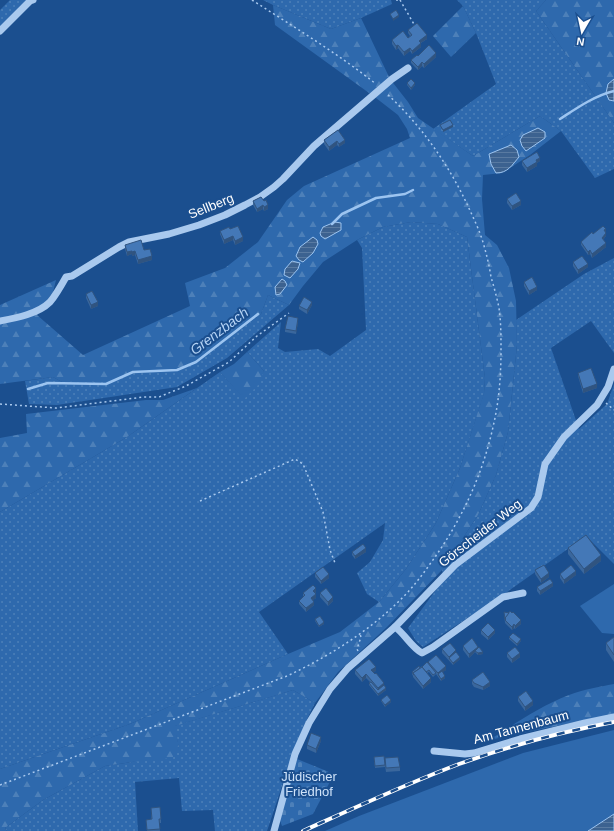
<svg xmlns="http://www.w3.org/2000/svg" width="614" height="831" font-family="Helvetica,sans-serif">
	<defs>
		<pattern id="grass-dots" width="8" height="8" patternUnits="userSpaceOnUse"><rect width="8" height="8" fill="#2e69ad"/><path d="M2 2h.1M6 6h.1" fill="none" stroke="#4d80b9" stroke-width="1.8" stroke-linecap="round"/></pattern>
		<pattern id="forest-firs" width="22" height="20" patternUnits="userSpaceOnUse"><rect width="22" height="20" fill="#2e69ad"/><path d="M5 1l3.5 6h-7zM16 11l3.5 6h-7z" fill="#4d80b9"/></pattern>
		<pattern id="cemetery-stones" width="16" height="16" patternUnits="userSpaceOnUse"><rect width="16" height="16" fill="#2e69ad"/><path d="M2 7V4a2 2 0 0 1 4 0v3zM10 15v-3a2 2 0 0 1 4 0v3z" fill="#4d80b9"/></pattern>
		<pattern id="water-rules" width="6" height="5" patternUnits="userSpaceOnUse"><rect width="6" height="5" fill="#3c6290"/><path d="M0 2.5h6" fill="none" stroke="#597aa1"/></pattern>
	</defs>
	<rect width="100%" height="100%" fill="#1b4f8f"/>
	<g fill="url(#grass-dots)">
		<path d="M 10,0 L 29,0 L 0,28 L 0,10 Z"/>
		<path d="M 263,0 L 391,0 L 392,4 L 361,18 L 331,29 L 273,5 Z"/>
		<path d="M 457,0 L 546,0 L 536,11 L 614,123 L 614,169 L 595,178 L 561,131 L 540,116 L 473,156 L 433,129 L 496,84 L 476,33 L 463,6 Z"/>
		<path d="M 411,222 L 438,224 L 467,237 L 485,378 L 484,394 L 460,468 L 436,523 L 406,569 L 379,602 L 367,594 L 357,573 L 370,562 L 383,540 L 385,523 L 259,612 L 288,654 L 130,724 L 0,769 L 0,512 L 127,437 L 220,372 L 244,398 L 264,371 L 247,352 L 281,322 L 278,348 L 285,352 L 318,349 L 330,356 L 366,330 L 362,248 L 357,240 L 383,227 Z"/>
		<path d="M 614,258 L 614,353 L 591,321 L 551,348 L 579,429 L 607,404 L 614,384 L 614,564 L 586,536 L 500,597 L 423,647 L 416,641 L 408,628 L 444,579 L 442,570 L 478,515 L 496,475 L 508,432 L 517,345 L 516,320 L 584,274 Z"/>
		<path d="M 268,295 L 289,305 L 227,358 L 177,387 L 57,405 L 29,404 L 25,381 L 53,377 L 62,382 L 109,382 L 129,373 L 178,370 L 196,362 L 261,314 Z"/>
		<path d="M 293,690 L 315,703 C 294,743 282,788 267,831 L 215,831 L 213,810 L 182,811 L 179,778 L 135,782 L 138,831 L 7,831 L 5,828 L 43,800 L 105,766 L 132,762 L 179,748 L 174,726 Z"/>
	</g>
	<g fill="url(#forest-firs)">
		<path d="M 546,0 L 614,0 L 614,123 L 536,11 Z"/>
		<path d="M 273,5 L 331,29 L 361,18 L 390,79 L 408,102 L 418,118 L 473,156 L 540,116 L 561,131 L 530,155 L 502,173 L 483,175 L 482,199 L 485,235 L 497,245 L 509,268 L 516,301 L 517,345 L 508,432 L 496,475 L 478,515 L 442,570 L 387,627 L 338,672 L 315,703 L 293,690 L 175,726 L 179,748 L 172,758 L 132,762 L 105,766 L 43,800 L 5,828 L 7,831 L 0,831 L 0,769 L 130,724 L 288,654 L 340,632 L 379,602 L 406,569 L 436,523 L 460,468 L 484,393 L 485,378 L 467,237 L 438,224 L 411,222 L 383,227 L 357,240 L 323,262 L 303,286 L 289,305 L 268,295 L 261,314 L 196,363 L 178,370 L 129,373 L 109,382 L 62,382 L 53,377 L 0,384 L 0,305 L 56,280 L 53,292 L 37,315 L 83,355 L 190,306 L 185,283 L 225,268 L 258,242 L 287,200 L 304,186 L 410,138 L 407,129 L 398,115 L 376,98 L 275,25 Z"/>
		<path d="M 463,6 L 476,33 L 451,57 L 433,36 Z"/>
		<path d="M 247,352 L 264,371 L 259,384 L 244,399 L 220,372 L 234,364 Z"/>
		<path d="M 197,388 L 127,437 L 0,512 L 0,438 L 27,433 L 26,414 L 146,400 L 163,400 Z"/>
		<path d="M 614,684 L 614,714 L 489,740 C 515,724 540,706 569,695 C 584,689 599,687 614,684 Z"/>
	</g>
	<path fill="url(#cemetery-stones)" d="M 297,759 L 334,774 L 313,814 L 282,826 L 279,818 Z"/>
	<g fill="#2e69ad">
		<path d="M 614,584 L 614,634 L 602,633 L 580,606 Z"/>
		<path d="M 614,730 L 614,814 L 588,831 L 325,831 L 359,816 L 523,753 Z"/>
	</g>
	<g fill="url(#water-rules)" stroke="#9cc4f0">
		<path d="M 614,79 L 614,101 L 609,100 L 606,93 L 608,84 Z"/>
		<path d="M 538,128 L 545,132 L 545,138 L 526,151 L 522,146 L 520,140 L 523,135 Z"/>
		<path d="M 511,145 L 517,150 L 519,157 C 512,165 508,173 496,173 L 491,164 L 489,154 Z"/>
		<path d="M 335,222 L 341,223 L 341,230 L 325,239 L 321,236 L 320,233 L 323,227 Z"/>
		<path d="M 313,237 L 317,240 L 318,244 L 313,253 L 303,262 L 299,260 L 296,256 L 300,247 Z"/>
		<path d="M 292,261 L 300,263 L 298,269 L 290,278 L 284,275 L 285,269 Z"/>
		<path d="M 282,279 L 285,281 L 287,285 L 280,294 L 276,295 L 275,287 Z"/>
		<path d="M 614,814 L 614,831 L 588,831 Z"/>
	</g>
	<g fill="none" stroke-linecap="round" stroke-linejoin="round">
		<g stroke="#9cc4f0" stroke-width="2.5">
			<path d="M 560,119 C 577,108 594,96 614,91"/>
			<path d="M 332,224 L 342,214 L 376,198 L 405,194 L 413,190"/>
			<path d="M 28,389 L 48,383 L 106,384 L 133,372 L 177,370 L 196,362 L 258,314"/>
		</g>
		<g stroke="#a9c9ee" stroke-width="1.5" stroke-dasharray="2 3" stroke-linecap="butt">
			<path d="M 252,0 C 294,27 337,53 376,84"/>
			<path d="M 396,0 L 398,0"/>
			<path d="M 400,0 L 415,26"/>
			<path d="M 606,403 L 614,410"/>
			<path d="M 0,404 L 56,408 L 144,397 L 159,397 L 186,386 L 229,362 L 257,336 L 289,313"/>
			<path d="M 200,501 L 295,459 L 303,464 L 323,512 L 330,550 L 335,563"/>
			<path d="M 358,651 L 357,649 L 361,637 L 360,634"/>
			<path d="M 0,785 L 287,676 C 332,655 374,628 408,592 C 416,583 423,574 430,564 C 460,523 482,477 493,427 C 499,402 501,376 501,350 C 501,336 501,322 499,308 C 497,298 494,287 491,277 C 489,264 486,252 482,239 C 478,227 472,215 467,204 C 447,162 420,124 386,93"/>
		</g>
		<g stroke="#a9c9ee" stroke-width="7">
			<path d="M 0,31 L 30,1 L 33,0"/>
			<path d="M 0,321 C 16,318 38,314 50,302 C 56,295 61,286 66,277 L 72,276 L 119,247 L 129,242 L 169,234 L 199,225 L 225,215 L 245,205 L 260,197 L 274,187 L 283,179 L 314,146 L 392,79 L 408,68"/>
			<path d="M 395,627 C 405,634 411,647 422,653 L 433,647 L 503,597 L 523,593"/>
			<path d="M 434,751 L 465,754 L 474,753 L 520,739 L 585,723 L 614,717"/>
			<path d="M 274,831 L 295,754 L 309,723 L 330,689 L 348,668 L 395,627 L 455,565 L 531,508 L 538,497 L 545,464 L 564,437 L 597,405 L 608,387 L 614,369"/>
		</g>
		<defs>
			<path id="rail" d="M 303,831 C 354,808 406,784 459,764 C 509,746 561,732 614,722"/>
		</defs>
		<use href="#rail" stroke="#fff" stroke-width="4"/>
		<use href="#rail" stroke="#1b4f8f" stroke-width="2.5" stroke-dasharray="8" stroke-linecap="butt"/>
	</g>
	<g fill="#3a679d">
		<path d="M 408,30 L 427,39 L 421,43 L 421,47 L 412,54 L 410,51 L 404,56 L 398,48 L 396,50 L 392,44 L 392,40 L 408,38 L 410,36 L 408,33 Z"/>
		<path d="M 418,56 L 436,57 L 424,68 L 422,66 L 418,70 L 411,63 L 411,60 Z"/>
		<path d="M 407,83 L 415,85 L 411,90 L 407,85 Z"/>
		<path d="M 338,130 L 345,143 L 339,147 L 337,145 L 329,151 L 324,144 L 324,140 Z"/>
		<path d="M 522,161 L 540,161 L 537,163 L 537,166 L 527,172 L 522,165 Z"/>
		<path d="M 261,197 L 268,209 L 264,211 L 263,209 L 257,212 L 253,205 L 253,201 Z"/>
		<path d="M 507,199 L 521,205 L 512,210 L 507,203 Z"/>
		<path d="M 230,229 L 243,241 L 235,245 L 233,240 L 224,244 L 220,234 L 220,231 Z"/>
		<path d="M 606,233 L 606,236 L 603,240 L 606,247 L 592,258 L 590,254 L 588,255 L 581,245 L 581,242 Z"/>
		<path d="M 125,245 L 144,250 L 152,260 L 138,264 L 135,255 L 132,256 L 132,254 L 127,256 L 125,249 Z"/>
		<path d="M 573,262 L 588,267 L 578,274 L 573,266 Z"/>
		<path d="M 524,282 L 537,290 L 529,295 L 524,286 Z"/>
		<path d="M 86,294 L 98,306 L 91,309 L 86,298 Z"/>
		<path d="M 312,305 L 307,314 L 299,309 L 299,306 Z"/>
		<path d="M 298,322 L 296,334 L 285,332 L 285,329 Z"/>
		<path d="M 578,373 L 597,388 L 583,393 L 578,376 Z"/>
		<path d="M 568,548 L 601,561 L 584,574 L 568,554 Z"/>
		<path d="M 352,552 L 366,552 L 355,559 L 352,555 Z"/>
		<path d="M 535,570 L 549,577 L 541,583 L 535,574 Z"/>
		<path d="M 315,573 L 329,578 L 321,584 L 315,577 Z"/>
		<path d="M 560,574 L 576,575 L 564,584 L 560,578 Z"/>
		<path d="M 553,586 L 540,595 L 537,591 L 537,587 Z"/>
		<path d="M 316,592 L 315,593 L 316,598 L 313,600 L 314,605 L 306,612 L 299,604 L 299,601 L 303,597 L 303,593 Z"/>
		<path d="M 320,593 L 333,601 L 328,606 L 320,597 Z"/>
		<path d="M 504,612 L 521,624 L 515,629 L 514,628 L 512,630 L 505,623 Z"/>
		<path d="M 315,619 L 324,624 L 319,627 L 315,621 Z"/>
		<path d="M 481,630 L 495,633 L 488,640 L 481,634 Z"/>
		<path d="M 509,637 L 521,641 L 517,646 L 509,639 Z"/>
		<path d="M 614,637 L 614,662 L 606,650 L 606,643 Z"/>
		<path d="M 463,646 L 478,648 L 483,654 L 478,655 L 475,652 L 469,658 L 463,650 Z"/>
		<path d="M 442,649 L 456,652 L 460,659 L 453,665 L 442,653 Z"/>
		<path d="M 507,653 L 520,657 L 512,663 L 507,657 Z"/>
		<path d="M 428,662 L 446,670 L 442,672 L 445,678 L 441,681 L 436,674 L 433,677 L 429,672 L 427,673 L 431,682 L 423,689 L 413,677 L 413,676 L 412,674 L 412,672 L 428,663 Z"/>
		<path d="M 355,670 L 376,671 L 373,672 L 384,685 L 386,690 L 378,696 L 369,685 L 369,683 L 370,682 L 366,678 L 362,682 L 355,674 Z"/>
		<path d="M 472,680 L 490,686 L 483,690 L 474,687 L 472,684 Z"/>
		<path d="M 518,697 L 533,705 L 525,711 L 518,701 Z"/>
		<path d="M 381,700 L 391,702 L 385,707 L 381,701 Z"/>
		<path d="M 321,741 L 316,753 L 307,749 L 307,745 Z"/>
		<path d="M 374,757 L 400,767 L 400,771 L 386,772 L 385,765 L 385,767 L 375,768 Z"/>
		<path d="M 151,811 L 161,819 L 161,823 L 159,823 L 160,831 L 147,831 L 146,820 L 151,819 Z"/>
	</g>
	<g fill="#305480">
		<path d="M 399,15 L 399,17 L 393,21 L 393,19 Z"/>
		<path d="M 427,35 L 427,39 L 419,44 L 419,41 Z"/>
		<path d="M 421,43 L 421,47 L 412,54 L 412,51 Z"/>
		<path d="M 398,45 L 398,48 L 396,50 L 396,46 Z"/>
		<path d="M 410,48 L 410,51 L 404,56 L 404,52 Z"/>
		<path d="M 436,53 L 436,57 L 424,68 L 424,64 Z"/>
		<path d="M 422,62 L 422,66 L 418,70 L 418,67 Z"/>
		<path d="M 415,83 L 415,85 L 411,90 L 411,88 Z"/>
		<path d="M 453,125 L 453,127 L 443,132 L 443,130 Z"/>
		<path d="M 345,140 L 345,143 L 339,147 L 339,144 Z"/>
		<path d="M 337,141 L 337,145 L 329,151 L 329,147 Z"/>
		<path d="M 540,158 L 540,161 L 537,163 L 537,166 L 527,172 L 527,168 L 536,160 Z"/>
		<path d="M 521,201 L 521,205 L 512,210 L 512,206 Z"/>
		<path d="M 263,205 L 263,209 L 257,212 L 257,209 Z"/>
		<path d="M 268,205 L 268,209 L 264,211 L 264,207 Z"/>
		<path d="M 606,229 L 606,236 L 602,241 L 602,238 L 604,230 Z"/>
		<path d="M 233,236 L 233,240 L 224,244 L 224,240 Z"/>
		<path d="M 243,237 L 243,241 L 235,245 L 235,241 Z"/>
		<path d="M 606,243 L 606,247 L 592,258 L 592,254 Z"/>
		<path d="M 590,250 L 590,254 L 588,255 L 588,252 Z"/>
		<path d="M 132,251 L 132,254 L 127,256 L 127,252 Z"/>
		<path d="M 135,251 L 135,255 L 132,256 L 132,252 Z"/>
		<path d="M 152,256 L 152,260 L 138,264 L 138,260 Z"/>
		<path d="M 588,264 L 588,267 L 578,274 L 578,270 Z"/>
		<path d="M 537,287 L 537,290 L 529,295 L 529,291 Z"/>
		<path d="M 98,302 L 98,306 L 91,309 L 91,305 Z"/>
		<path d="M 312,302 L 312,305 L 307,314 L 307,310 Z"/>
		<path d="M 298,318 L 298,322 L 296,334 L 296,331 Z"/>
		<path d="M 597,384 L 597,388 L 583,393 L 583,389 Z"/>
		<path d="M 366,548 L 366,552 L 355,559 L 355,556 Z"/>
		<path d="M 601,555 L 601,561 L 584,574 L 584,569 Z"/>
		<path d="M 576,571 L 576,575 L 564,584 L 564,580 Z"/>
		<path d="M 549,573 L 549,577 L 541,583 L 541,579 Z"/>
		<path d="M 329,574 L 329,578 L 321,584 L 321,581 Z"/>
		<path d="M 553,583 L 553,586 L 540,595 L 540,591 Z"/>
		<path d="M 316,588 L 316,592 L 313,595 L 313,591 Z"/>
		<path d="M 316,594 L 316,598 L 311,602 L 311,598 Z"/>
		<path d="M 333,597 L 333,601 L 328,606 L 328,602 Z"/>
		<path d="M 314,602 L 314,605 L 306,612 L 306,608 Z"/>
		<path d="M 521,620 L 521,624 L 515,629 L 515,626 Z"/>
		<path d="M 324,622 L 324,624 L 319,627 L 319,626 Z"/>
		<path d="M 514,624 L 514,628 L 512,630 L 512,627 Z"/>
		<path d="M 495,630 L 495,633 L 488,640 L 488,637 Z"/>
		<path d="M 521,639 L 521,641 L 517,646 L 517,644 Z"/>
		<path d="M 478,647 L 478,650 L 475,651 L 475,652 L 469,658 L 469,654 Z"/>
		<path d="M 456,650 L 456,654 L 449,658 L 449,657 Z"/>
		<path d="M 483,652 L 483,654 L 478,655 L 478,653 Z"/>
		<path d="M 520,653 L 520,657 L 512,663 L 512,659 Z"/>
		<path d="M 460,657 L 460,659 L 453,665 L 453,663 Z"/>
		<path d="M 446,666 L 446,670 L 438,676 L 438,674 L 438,676 L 438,673 Z"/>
		<path d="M 376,667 L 376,671 L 371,674 L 371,670 Z"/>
		<path d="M 366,674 L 366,678 L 362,682 L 362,678 Z"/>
		<path d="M 445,676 L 445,678 L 441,681 L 441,679 Z"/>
		<path d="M 431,678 L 431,682 L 423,689 L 423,686 Z"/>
		<path d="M 490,682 L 490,686 L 483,690 L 483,687 Z"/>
		<path d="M 384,683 L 384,687 L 378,692 L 378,688 Z"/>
		<path d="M 386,688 L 386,690 L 378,696 L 378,694 Z"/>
		<path d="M 391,700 L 391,702 L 385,707 L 385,705 Z"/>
		<path d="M 533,701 L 533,705 L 525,711 L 525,707 Z"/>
		<path d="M 321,737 L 321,741 L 316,753 L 316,749 Z"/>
	</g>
	<g fill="#4478b7" stroke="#305480">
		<path d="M 396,10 L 399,15 L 393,19 L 390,14 Z"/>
		<path d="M 417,23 L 427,35 L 419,41 L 421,43 L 412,51 L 410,48 L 404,52 L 398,45 L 396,46 L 392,40 L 403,31 L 408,38 L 412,35 L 408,30 Z"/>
		<path d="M 429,45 L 436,53 L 424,64 L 422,62 L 418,67 L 411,60 L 417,55 L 418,56 Z"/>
		<path d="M 411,79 L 415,83 L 411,88 L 407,83 Z"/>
		<path d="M 450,120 L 453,125 L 443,130 L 440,125 Z"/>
		<path d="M 338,130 L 345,140 L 339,144 L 337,141 L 329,147 L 324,140 Z"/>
		<path d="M 537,152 L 540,158 L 536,160 L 537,162 L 527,168 L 522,161 Z"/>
		<path d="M 516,193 L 521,201 L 512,206 L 507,199 Z"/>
		<path d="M 261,197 L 264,201 L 266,200 L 268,205 L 264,207 L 263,205 L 257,209 L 253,201 Z"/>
		<path d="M 238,226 L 243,237 L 235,241 L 233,236 L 224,240 L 220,231 L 229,227 L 230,229 Z"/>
		<path d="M 603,226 L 606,229 L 604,230 L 606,233 L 602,238 L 606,243 L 592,254 L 590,250 L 588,252 L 581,242 L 592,232 L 593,234 Z"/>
		<path d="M 141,240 L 144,250 L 150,249 L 152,256 L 138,260 L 135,251 L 132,252 L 132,251 L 127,252 L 125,245 Z"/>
		<path d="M 582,256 L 588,264 L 578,270 L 573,262 Z"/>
		<path d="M 532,277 L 537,287 L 529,291 L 524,282 Z"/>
		<path d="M 92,291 L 98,302 L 91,305 L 86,294 Z"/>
		<path d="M 304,297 L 312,302 L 307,310 L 299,306 Z"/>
		<path d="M 288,316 L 298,318 L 296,331 L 285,329 Z"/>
		<path d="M 591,368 L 597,384 L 583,389 L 578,373 Z"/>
		<path d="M 586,535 L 601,555 L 584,569 L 568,548 Z"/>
		<path d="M 363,544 L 366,548 L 355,556 L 352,552 Z"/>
		<path d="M 544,565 L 549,573 L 541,579 L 535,570 Z"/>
		<path d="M 571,565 L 576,571 L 564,580 L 560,574 Z"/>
		<path d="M 323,567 L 329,574 L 321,581 L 315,573 Z"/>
		<path d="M 550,579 L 553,583 L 540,591 L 537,587 Z"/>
		<path d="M 313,585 L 316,588 L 313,591 L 316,594 L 311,598 L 314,602 L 306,608 L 299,601 L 305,595 L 303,593 Z"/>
		<path d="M 326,588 L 333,597 L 328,602 L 320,593 Z"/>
		<path d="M 510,611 L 512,613 L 513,612 L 521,620 L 515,626 L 514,624 L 512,627 L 505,620 L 506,619 L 505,618 Z"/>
		<path d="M 504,612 L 509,613 L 505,618 L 505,619 Z"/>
		<path d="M 320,616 L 324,622 L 319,626 L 315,619 Z"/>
		<path d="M 488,623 L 495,630 L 488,637 L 481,630 Z"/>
		<path d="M 513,633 L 521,639 L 517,644 L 509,637 Z"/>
		<path d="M 614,637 L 614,655 L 606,643 Z"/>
		<path d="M 472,638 L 478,647 L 469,654 L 463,646 Z"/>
		<path d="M 450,643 L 456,650 L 449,657 L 442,649 Z"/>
		<path d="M 479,647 L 483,652 L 478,653 L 475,651 Z"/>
		<path d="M 515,647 L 520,653 L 512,659 L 507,653 Z"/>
		<path d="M 456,652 L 460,657 L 453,663 L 449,658 Z"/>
		<path d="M 436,655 L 446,666 L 438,673 L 428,662 Z"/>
		<path d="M 369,659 L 376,667 L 371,670 L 375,674 L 376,673 L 384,683 L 378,688 L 366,674 L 362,678 L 355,670 Z"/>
		<path d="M 427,662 L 436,673 L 433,675 L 429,670 L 426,672 L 422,667 Z"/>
		<path d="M 419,666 L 420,668 L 413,673 L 414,675 L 412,672 Z"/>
		<path d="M 422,667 L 431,678 L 423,686 L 413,673 Z"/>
		<path d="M 442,671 L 445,676 L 441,679 L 438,674 Z"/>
		<path d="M 483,672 L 490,682 L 483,687 L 474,683 L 472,680 Z"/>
		<path d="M 371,682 L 378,690 L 384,685 L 386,688 L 378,694 L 369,683 Z"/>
		<path d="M 526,691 L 533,701 L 525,707 L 518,697 Z"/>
		<path d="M 387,695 L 391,700 L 385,705 L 381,700 Z"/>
		<path d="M 311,733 L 321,737 L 316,749 L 307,745 Z"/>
		<path d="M 384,756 L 385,765 L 375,766 L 374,757 Z"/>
		<path d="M 398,757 L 400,767 L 386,768 L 385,758 Z"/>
		<path d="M 160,807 L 161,819 L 159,819 L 160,829 L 147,830 L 146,820 L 152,819 L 151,808 Z"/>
	</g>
	<g text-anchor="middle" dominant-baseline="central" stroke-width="4" stroke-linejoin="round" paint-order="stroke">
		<g font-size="13" fill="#fff" stroke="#1b4f8f">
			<text transform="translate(211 206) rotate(-22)">Sellberg</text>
			<text transform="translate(480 533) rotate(-38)">Görscheider Weg</text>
			<text transform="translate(521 727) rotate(-15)">Am Tannenbaum</text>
		</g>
		<g font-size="13" fill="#cfe3fa" stroke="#1b4f8f">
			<text x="309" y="776">Jüdischer<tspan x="309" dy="15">Friedhof</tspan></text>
		</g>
		<g font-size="14" font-style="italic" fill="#b5d3f5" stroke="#1b4f8f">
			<text transform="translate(219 331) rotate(-37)">Grenzbach</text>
		</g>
	</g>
	<g transform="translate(582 32) rotate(189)" stroke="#1b4f8f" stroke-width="3" paint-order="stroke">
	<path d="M0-3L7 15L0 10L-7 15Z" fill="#ffffff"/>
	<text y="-6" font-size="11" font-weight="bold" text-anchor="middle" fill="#ffffff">N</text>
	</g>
</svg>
